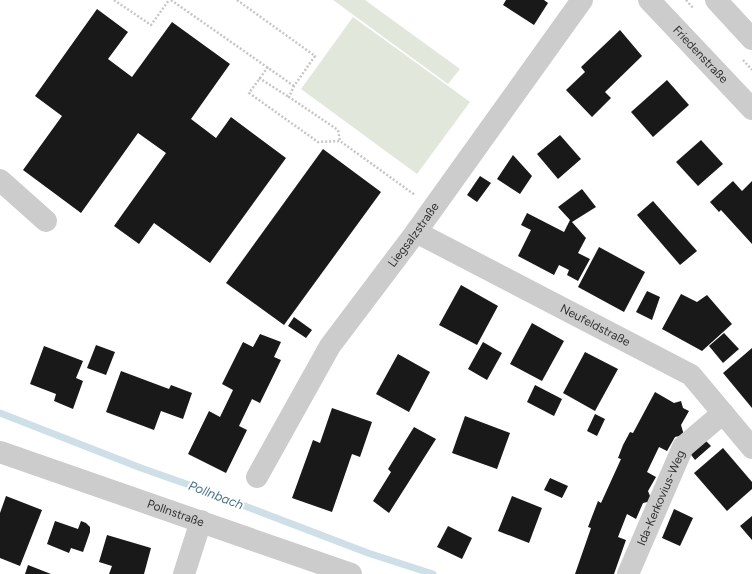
<svg xmlns="http://www.w3.org/2000/svg" width="752" height="574" font-family="Figtree,sans-serif">
	<rect width="100%" height="100%" fill="#fff"/>
	<g fill="#e2e7dc">
		<path d="M 333,0 L 365,0 L 460,69 L 448,84 Z"/>
		<path d="M 353,17 L 470,102 L 417,174 L 301,89 Z"/>
	</g>
	<g fill="none" stroke-linecap="round" stroke-linejoin="round">
		<path stroke="#cedfe7" stroke-width="7" d="M 0,413 L 141,468 L 195,487 L 368,553 L 433,574"/>
	</g>
	<g fill="#191919">
		<path d="M 506,0 L 544,0 L 548,3 L 534,25 L 503,5 Z"/>
		<path d="M 97,9 L 128,32 L 108,59 L 132,77 L 172,22 L 230,64 L 191,119 L 216,138 L 231,117 L 286,158 L 210,263 L 154,223 L 139,244 L 114,226 L 166,153 L 138,133 L 81,213 L 23,170 L 62,116 L 35,96 Z"/>
		<path d="M 620,30 L 642,56 L 605,92 L 611,98 L 592,117 L 566,90 L 585,72 L 581,67 Z"/>
		<path d="M 667,80 L 689,105 L 653,137 L 631,112 Z"/>
		<path d="M 560,135 L 581,159 L 558,179 L 537,154 Z"/>
		<path d="M 701,140 L 723,164 L 698,186 L 676,162 Z"/>
		<path d="M 323,149 L 381,192 L 284,325 L 226,283 Z"/>
		<path d="M 513,155 L 532,176 L 520,194 L 497,179 Z"/>
		<path d="M 480,176 L 491,183 L 477,202 L 467,195 Z"/>
		<path d="M 733,181 L 742,191 L 752,181 L 752,244 L 721,210 L 719,212 L 710,202 Z"/>
		<path d="M 582,189 L 596,207 L 572,222 L 586,238 L 578,253 L 590,259 L 578,281 L 567,275 L 569,270 L 559,265 L 554,275 L 518,256 L 531,230 L 521,225 L 527,213 L 564,232 L 570,220 L 558,207 Z"/>
		<path d="M 653,201 L 697,251 L 680,265 L 637,215 Z"/>
		<path d="M 599,247 L 645,272 L 624,312 L 578,287 Z"/>
		<path d="M 461,285 L 498,306 L 477,345 L 439,325 Z"/>
		<path d="M 647,291 L 660,297 L 652,320 L 636,312 Z"/>
		<path d="M 681,294 L 697,302 L 707,295 L 732,324 L 702,351 L 662,329 Z"/>
		<path d="M 294,317 L 312,330 L 306,338 L 288,326 Z"/>
		<path d="M 532,323 L 564,341 L 542,381 L 510,364 Z"/>
		<path d="M 724,333 L 739,349 L 723,363 L 709,346 Z"/>
		<path d="M 260,334 L 281,342 L 274,357 L 281,360 L 260,403 L 252,399 L 239,426 L 247,430 L 226,473 L 188,454 L 209,411 L 220,417 L 233,390 L 222,384 L 243,342 L 253,347 Z"/>
		<path d="M 483,342 L 502,353 L 487,380 L 468,369 Z"/>
		<path d="M 96,345 L 115,352 L 106,375 L 87,368 Z"/>
		<path d="M 44,346 L 83,361 L 76,378 L 83,381 L 73,409 L 54,401 L 56,394 L 30,384 Z"/>
		<path d="M 752,348 L 752,408 L 723,373 Z"/>
		<path d="M 585,352 L 618,369 L 595,411 L 563,393 Z"/>
		<path d="M 398,354 L 430,372 L 409,412 L 376,394 Z"/>
		<path d="M 121,371 L 169,389 L 171,385 L 192,393 L 183,419 L 161,411 L 154,430 L 106,412 Z"/>
		<path d="M 535,385 L 562,399 L 554,416 L 527,402 Z"/>
		<path d="M 655,392 L 674,403 L 681,401 L 683,408 L 689,411 L 681,425 L 684,435 L 675,437 L 667,451 L 659,447 L 647,472 L 656,477 L 648,491 L 652,501 L 643,503 L 636,519 L 627,514 L 618,537 L 626,540 L 614,574 L 575,574 L 591,528 L 588,527 L 598,501 L 601,503 L 621,459 L 618,458 L 623,445 L 630,432 L 633,433 Z"/>
		<path d="M 332,408 L 372,422 L 360,457 L 352,454 L 332,512 L 292,498 L 313,440 L 320,443 Z"/>
		<path d="M 595,414 L 605,419 L 597,436 L 587,431 Z"/>
		<path d="M 465,416 L 510,433 L 497,469 L 452,453 Z"/>
		<path d="M 414,427 L 436,439 L 389,513 L 373,501 L 391,472 L 388,469 Z"/>
		<path d="M 704,439 L 711,446 L 695,460 L 689,452 Z"/>
		<path d="M 723,448 L 752,482 L 752,489 L 727,511 L 694,473 Z"/>
		<path d="M 550,478 L 568,486 L 562,498 L 544,490 Z"/>
		<path d="M 6,496 L 42,510 L 20,566 L 0,558 L 0,513 Z"/>
		<path d="M 512,496 L 542,508 L 529,543 L 498,531 Z"/>
		<path d="M 674,509 L 693,518 L 680,546 L 662,538 Z"/>
		<path d="M 752,516 L 752,540 L 740,526 Z"/>
		<path d="M 55,521 L 78,529 L 81,521 L 86,523 L 90,527 L 90,532 L 83,552 L 71,548 L 69,553 L 47,544 Z"/>
		<path d="M 448,526 L 472,538 L 462,559 L 437,547 Z"/>
		<path d="M 107,535 L 151,548 L 144,574 L 109,574 L 112,566 L 99,562 Z"/>
		<path d="M 28,565 L 51,574 L 25,574 Z"/>
	</g>
	<g fill="none" stroke-linecap="round" stroke-linejoin="round">
		<g stroke="#c6c6c6" stroke-width="2.5" stroke-dasharray="2 2" stroke-linecap="butt">
			<path d="M 114,0 L 151,25 L 169,0"/>
			<path d="M 171,0 L 294,86"/>
			<path d="M 237,0 L 315,56 L 294,86 L 289,97 L 338,130 L 340,141"/>
			<path d="M 686,0 L 694,9"/>
			<path d="M 743,60 L 752,70"/>
			<path d="M 268,67 L 249,93 L 318,142 L 340,141 L 415,195"/>
			<path d="M 259,78 L 289,97"/>
		</g>
		<g stroke="#ccc" stroke-width="22">
			<path id="s1" d="M 649,0 L 752,109"/>
			<path d="M 716,0 L 752,39"/>
			<path d="M 0,180 L 46,221"/>
			<path id="s2" d="M 416,232 L 691,375 L 752,448"/>
			<path id="s3" d="M 0,452 L 351,574"/>
			<path id="s4" d="M 257,477 L 330,346 L 416,232 L 582,0"/>
			<path d="M 184,574 L 201,521"/>
			<path id="s5" d="M 628,574 L 683,447 L 723,413"/>
		</g>
	</g>
	<g text-anchor="middle" dominant-baseline="central" stroke-width="4" stroke-linejoin="round" paint-order="stroke">
		<g font-size="12" fill="#323232" stroke="#fff">
			<text stroke="none"><textPath href="#s1" startOffset="75">Friedenstraße</textPath></text>
			<text stroke="none"><textPath href="#s4" startOffset="289">Liegsalzstraße</textPath></text>
			<text stroke="none"><textPath href="#s2" startOffset="202">Neufeldstraße</textPath></text>
			<text stroke="none"><textPath href="#s5" startOffset="83">Ida-Kerkovius-Weg</textPath></text>
			<text stroke="none"><textPath href="#s3" startOffset="186">Pollnstraße</textPath></text>
		</g>
		<g font-size="13" font-style="italic" fill="#48738b" stroke="#fff">
			<text transform="translate(216 495) rotate(21)">Pollnbach</text>
		</g>
	</g>
</svg>
